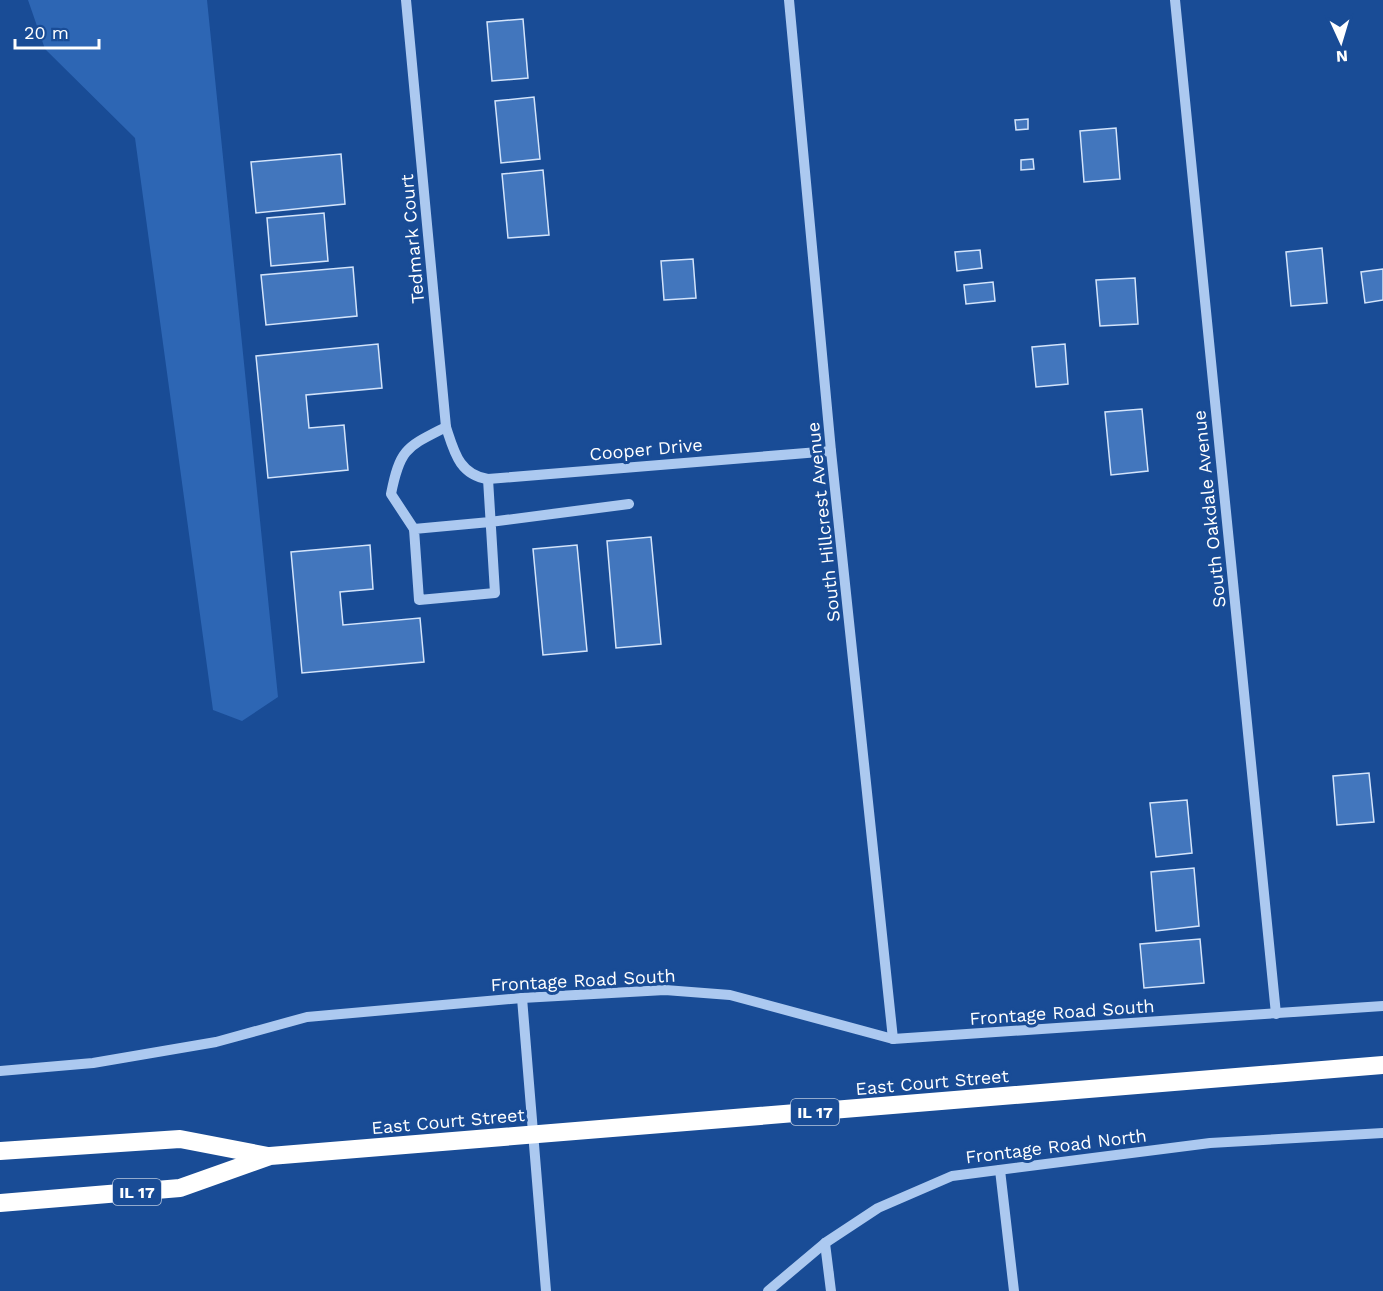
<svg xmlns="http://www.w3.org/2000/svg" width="1383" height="1291" font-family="'Work Sans',sans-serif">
	<rect width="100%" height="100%" fill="#194c96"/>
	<path fill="#2d66b4" d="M 28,0 L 207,0 L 278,697 L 242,721 L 213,710 L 135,138 L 45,49 Z"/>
	<g fill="#4276bd" stroke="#d3e4fb" stroke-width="1.5">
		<path d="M 523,19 L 528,78 L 492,81 L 487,22 Z"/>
		<path d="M 534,97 L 540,159 L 501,163 L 495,101 Z"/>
		<path d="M 1028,119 L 1028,129 L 1016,130 L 1015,120 Z"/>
		<path d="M 1116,128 L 1120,179 L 1084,182 L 1080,131 Z"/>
		<path d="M 341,154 L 345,204 L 256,213 L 251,162 Z"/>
		<path d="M 1033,159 L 1034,169 L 1021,170 L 1021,160 Z"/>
		<path d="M 543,170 L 549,235 L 508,238 L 502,174 Z"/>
		<path d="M 324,213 L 328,261 L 271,266 L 267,218 Z"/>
		<path d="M 1322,248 L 1327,303 L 1291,306 L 1286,252 Z"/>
		<path d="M 980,250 L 982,268 L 957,271 L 955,252 Z"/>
		<path d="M 693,259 L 696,298 L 664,300 L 661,261 Z"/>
		<path d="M 353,267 L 357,316 L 266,325 L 261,275 Z"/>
		<path d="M 1383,269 L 1383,300 L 1365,303 L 1361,272 Z"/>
		<path d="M 1135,278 L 1138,324 L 1100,326 L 1096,280 Z"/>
		<path d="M 993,282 L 995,301 L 966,304 L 964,285 Z"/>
		<path d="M 378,344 L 382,388 L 306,395 L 309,428 L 344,425 L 348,470 L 268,478 L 256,356 Z"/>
		<path d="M 1065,344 L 1068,384 L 1036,387 L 1032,347 Z"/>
		<path d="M 1142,409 L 1148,471 L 1111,475 L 1105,412 Z"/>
		<path d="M 651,537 L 661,644 L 616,648 L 607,541 Z"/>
		<path d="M 370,545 L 373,589 L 340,592 L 343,625 L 420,618 L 424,662 L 302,673 L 291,552 Z"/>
		<path d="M 577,545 L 587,651 L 543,655 L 533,549 Z"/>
		<path d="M 1369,773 L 1374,822 L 1337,825 L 1333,776 Z"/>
		<path d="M 1187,800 L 1192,853 L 1156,857 L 1150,803 Z"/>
		<path d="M 1194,868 L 1199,926 L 1156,931 L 1151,872 Z"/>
		<path d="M 1200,939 L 1204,983 L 1144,988 L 1140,944 Z"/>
	</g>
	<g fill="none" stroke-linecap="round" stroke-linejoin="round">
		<g stroke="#acc9f0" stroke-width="10">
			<path d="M 406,0 L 446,427 C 454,451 459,475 488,479 L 831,451"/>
			<path d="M 789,0 L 831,451 L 893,1039"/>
			<path d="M 1175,0 L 1276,1014"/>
			<path d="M 488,479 L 495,593 L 419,600 L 414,529 L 490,522 L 629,504"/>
			<path d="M 414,529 L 391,494 C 400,448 407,447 446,427"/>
			<path d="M 522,998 L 546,1291"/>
			<path d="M 0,1071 L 93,1063 L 216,1042 L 307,1017 L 522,998 L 665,990 L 730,995 L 893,1039 L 1383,1006"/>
			<path d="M 1000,1170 L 1014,1291"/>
			<path d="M 825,1243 L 831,1291"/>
			<path d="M 768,1291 L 825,1243 L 878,1208 L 952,1176 L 1210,1143 L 1383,1133"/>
		</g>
		<g stroke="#fff" stroke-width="18">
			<path d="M 0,1151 L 180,1139 L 268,1156"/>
			<path d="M 0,1203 L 180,1188 L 270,1156 L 1383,1065"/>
		</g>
	</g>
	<g text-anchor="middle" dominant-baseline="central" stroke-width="6" stroke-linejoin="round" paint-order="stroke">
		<g fill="#194c96" stroke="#bac9e0" stroke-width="1.5">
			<rect x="791" y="1099" width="48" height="26" rx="4.5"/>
			<rect x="113" y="1179" width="48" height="26" rx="4.5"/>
		</g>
		<g font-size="16" font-weight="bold" fill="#fff">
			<text x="815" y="1112">IL 17</text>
			<text x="137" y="1192">IL 17</text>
		</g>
		<g font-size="18" fill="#fff" stroke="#194c96">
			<text transform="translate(412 239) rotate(-95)">Tedmark Court</text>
			<text transform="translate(646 449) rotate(-5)">Cooper Drive</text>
			<text transform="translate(1209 509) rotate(-96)">South Oakdale Avenue</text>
			<text transform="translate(823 522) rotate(-96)">South Hillcrest Avenue</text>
			<text transform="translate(583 980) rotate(-3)">Frontage Road South</text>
			<text transform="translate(1062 1012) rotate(-4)">Frontage Road South</text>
			<text transform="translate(932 1082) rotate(-5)">East Court Street</text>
			<text transform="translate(448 1121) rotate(-5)">East Court Street</text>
			<text transform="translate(1056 1146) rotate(-7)">Frontage Road North</text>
		</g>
	</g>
	<g transform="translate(1341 42) rotate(176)" stroke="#194c96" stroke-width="4.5" paint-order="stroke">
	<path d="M0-4.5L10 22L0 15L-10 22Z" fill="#ffffff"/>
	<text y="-9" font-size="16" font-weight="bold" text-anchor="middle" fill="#ffffff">N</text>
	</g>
	<path d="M15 39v9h84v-9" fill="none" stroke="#ffffff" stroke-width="3"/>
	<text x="24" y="39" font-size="18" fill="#ffffff" stroke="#194c96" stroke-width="4.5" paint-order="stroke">20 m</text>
</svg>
